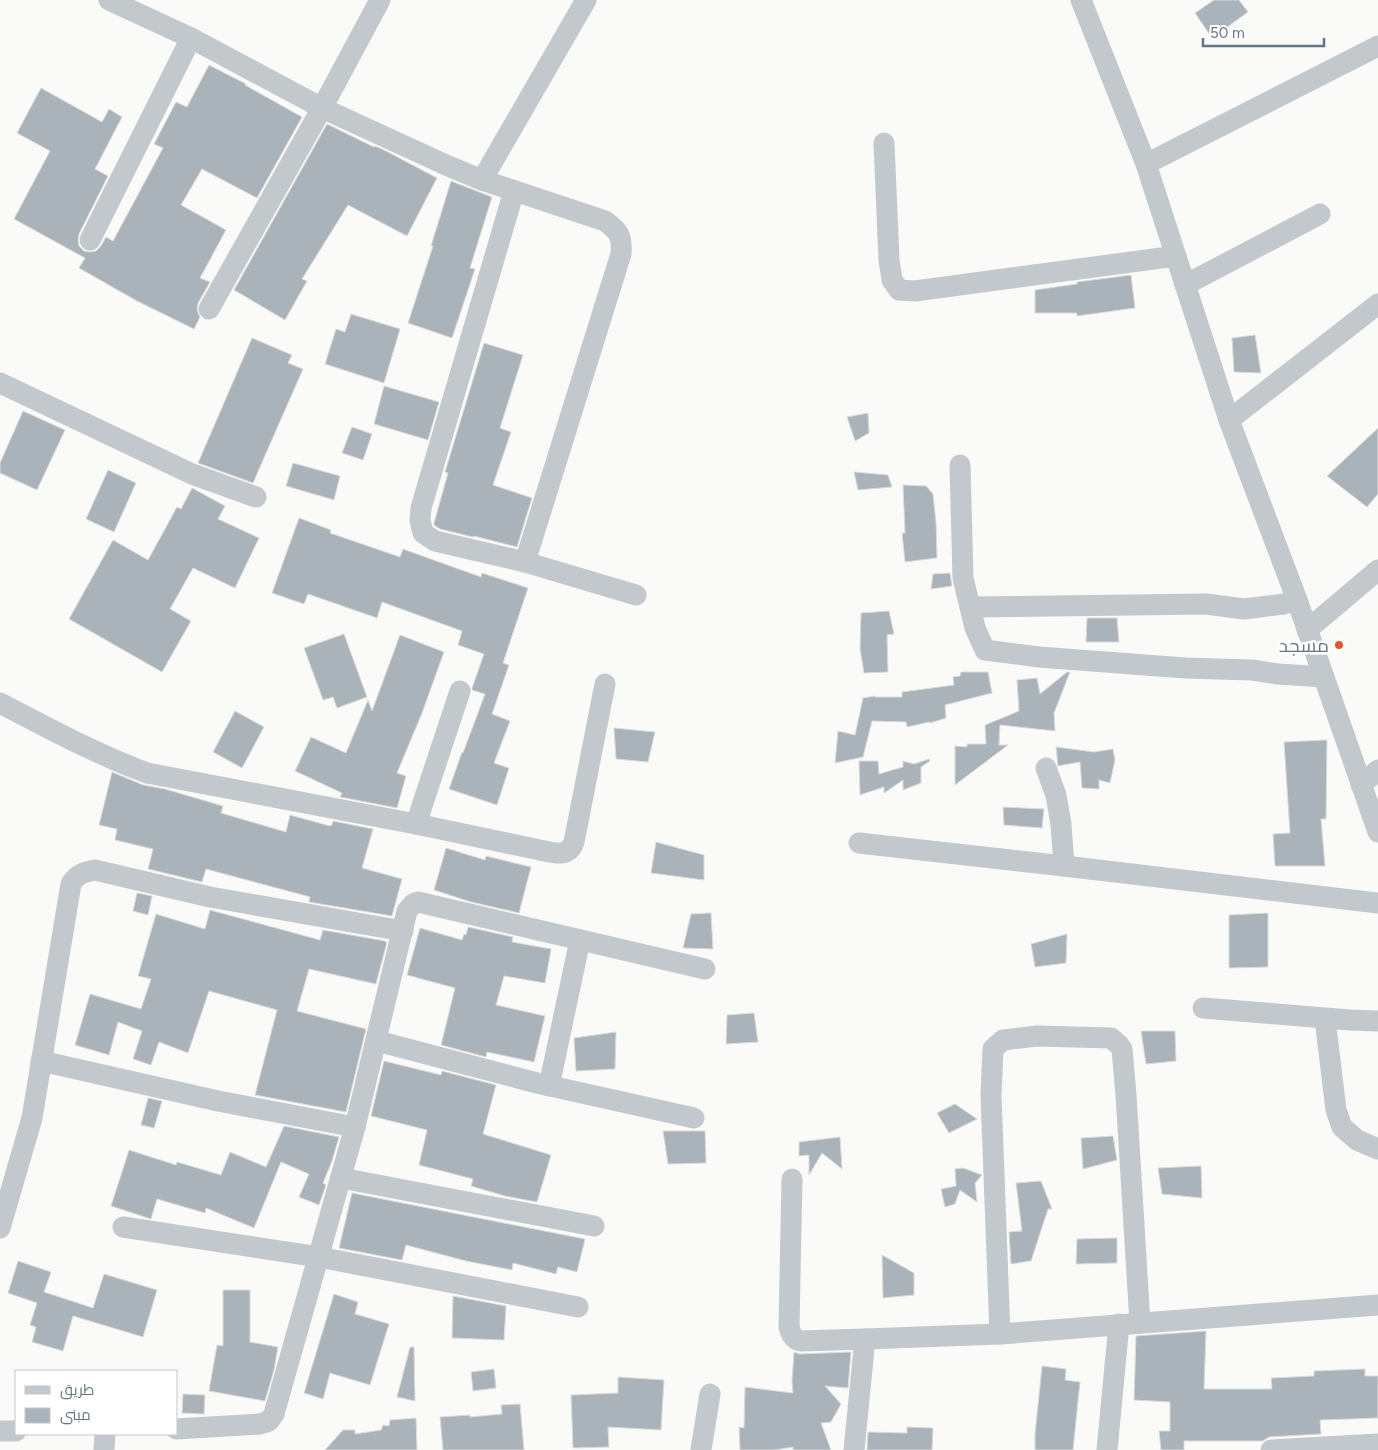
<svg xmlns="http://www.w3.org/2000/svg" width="1378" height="1450" font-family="Figtree,Cairo,sans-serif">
	<rect width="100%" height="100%" fill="#fafaf8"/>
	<g fill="#aab3b9" stroke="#dcdcda">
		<path d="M 1214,0 L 1239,0 L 1248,12 L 1212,38 L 1195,13 Z"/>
		<path d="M 209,65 L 246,84 L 245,85 L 302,117 L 257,198 L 202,169 L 181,205 L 226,230 L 200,278 L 210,282 L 198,303 L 197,310 L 200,317 L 194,329 L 137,301 L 79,268 L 85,258 L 14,219 L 50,151 L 17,133 L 41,88 L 102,122 L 109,109 L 122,117 L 95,169 L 108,176 L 79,234 L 78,240 L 79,246 L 84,251 L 90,252 L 96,251 L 101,246 L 106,237 L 113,241 L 163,148 L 154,144 L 176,102 L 187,107 Z"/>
		<path d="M 327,124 L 374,147 L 375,146 L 386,151 L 437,178 L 407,236 L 348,205 L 302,279 L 307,281 L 285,320 L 234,290 Z"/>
		<path d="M 451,181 L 492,197 L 470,268 L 475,269 L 452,338 L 408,323 L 433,246 L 431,246 Z"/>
		<path d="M 1131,275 L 1135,308 L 1077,316 L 1077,313 L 1035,313 L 1035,290 L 1077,284 L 1077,282 Z"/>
		<path d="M 351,314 L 400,329 L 384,383 L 325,364 L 336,329 L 345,332 Z"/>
		<path d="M 1255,335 L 1261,373 L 1234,372 L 1232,338 Z"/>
		<path d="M 252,338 L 292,355 L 288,363 L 303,369 L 253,483 L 198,463 Z"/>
		<path d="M 484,343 L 523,355 L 500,428 L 511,432 L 493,485 L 532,498 L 517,547 L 474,536 L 473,537 L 440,529 L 434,525 L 434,523 L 448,473 L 445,472 Z"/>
		<path d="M 384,386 L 439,402 L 428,440 L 374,424 Z"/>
		<path d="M 23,411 L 65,430 L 37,490 L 0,473 L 0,463 Z"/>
		<path d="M 868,413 L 869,433 L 855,441 L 847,417 Z"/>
		<path d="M 352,427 L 372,434 L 363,460 L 342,453 Z"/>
		<path d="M 1378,428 L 1378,494 L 1367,507 L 1327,476 Z"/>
		<path d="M 293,463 L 340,476 L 334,500 L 286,486 Z"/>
		<path d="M 108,470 L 136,483 L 114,532 L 86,519 Z"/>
		<path d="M 854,472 L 888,475 L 892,487 L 858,490 Z"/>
		<path d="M 903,485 L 926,486 L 933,494 L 936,522 L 937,558 L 905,562 L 902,533 L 905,533 Z"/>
		<path d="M 192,488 L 225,506 L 218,519 L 259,538 L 235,588 L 193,568 L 170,609 L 191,621 L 162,672 L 69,619 L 113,540 L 148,560 L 177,507 L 181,509 Z"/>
		<path d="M 299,518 L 331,530 L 330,533 L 400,557 L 403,549 L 481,577 L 482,573 L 528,588 L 503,663 L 509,665 L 492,714 L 510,721 L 494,763 L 509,768 L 497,805 L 449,789 L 462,752 L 463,753 L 485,694 L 472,690 L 472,688 L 484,654 L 458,645 L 462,631 L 382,602 L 377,618 L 308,594 L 304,604 L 272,593 Z"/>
		<path d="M 950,573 L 952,586 L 931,589 L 933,574 Z"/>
		<path d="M 889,611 L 894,634 L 887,635 L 888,672 L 864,673 L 860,649 L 861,613 Z"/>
		<path d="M 1087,618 L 1117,618 L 1119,642 L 1086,642 Z"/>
		<path d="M 344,634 L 367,697 L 337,708 L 333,697 L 323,700 L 304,648 Z"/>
		<path d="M 400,635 L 444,652 L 422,713 L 397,773 L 406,776 L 397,808 L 340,797 L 342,793 L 295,771 L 311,737 L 346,753 L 368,700 L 372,711 Z"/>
		<path d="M 961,672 L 988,672 L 992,693 L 945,705 L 946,718 L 930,723 L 929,722 L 907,727 L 906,722 L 872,721 L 863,757 L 835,763 L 838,731 L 855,735 L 863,698 L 875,696 L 875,697 L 902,697 L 902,692 L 954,685 L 953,677 L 960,676 Z"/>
		<path d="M 1067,672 L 1070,672 L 1054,713 L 1055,731 L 1000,725 L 999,745 L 1008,745 L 955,785 L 955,746 L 967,747 L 967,744 L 986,744 L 985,725 L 1019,711 L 1017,680 L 1037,678 L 1040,694 Z"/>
		<path d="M 235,711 L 264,727 L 242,768 L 213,752 Z"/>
		<path d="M 614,728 L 655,732 L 648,762 L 616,759 Z"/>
		<path d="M 1327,740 L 1326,819 L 1321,819 L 1325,866 L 1275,866 L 1273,834 L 1290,833 L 1284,742 Z"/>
		<path d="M 1056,747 L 1094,752 L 1113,749 L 1115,760 L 1110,783 L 1099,780 L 1099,789 L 1082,788 L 1080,762 L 1058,766 Z"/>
		<path d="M 929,759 L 930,761 L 921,767 L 921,783 L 903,790 L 903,780 L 884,793 L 884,787 L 860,795 L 859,761 L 878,761 L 879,774 L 903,767 L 903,761 L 914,764 Z"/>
		<path d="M 112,772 L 143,785 L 165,789 L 223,806 L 221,813 L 286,832 L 290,815 L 330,826 L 331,825 L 332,825 L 333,821 L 373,829 L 362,868 L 402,879 L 392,916 L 309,902 L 310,897 L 206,869 L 202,882 L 148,869 L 153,849 L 115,840 L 117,829 L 99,825 Z"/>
		<path d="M 1003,807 L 1044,809 L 1042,828 L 1004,825 Z"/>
		<path d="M 656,842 L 704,855 L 704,880 L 651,873 Z"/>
		<path d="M 446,848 L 485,860 L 486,856 L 531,867 L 519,913 L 471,902 L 434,890 Z"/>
		<path d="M 137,893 L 152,896 L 148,915 L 133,911 Z"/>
		<path d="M 210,910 L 320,940 L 323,930 L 385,941 L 385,942 L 387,942 L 376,984 L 309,969 L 297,1011 L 366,1029 L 346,1112 L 255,1095 L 277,1010 L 209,991 L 188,1053 L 159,1042 L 151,1065 L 133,1059 L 142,1031 L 118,1022 L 109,1055 L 75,1045 L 90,994 L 141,1009 L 151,979 L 138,976 L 156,914 L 205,929 Z"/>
		<path d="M 711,913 L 713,949 L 683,948 L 691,914 Z"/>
		<path d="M 1268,913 L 1268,967 L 1229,968 L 1229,915 Z"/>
		<path d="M 468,927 L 513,937 L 512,942 L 551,949 L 545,983 L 504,976 L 496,1005 L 545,1016 L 534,1062 L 487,1052 L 486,1057 L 441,1045 L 455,988 L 407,975 L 420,928 L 462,940 L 464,934 L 466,935 Z"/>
		<path d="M 1067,934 L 1066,963 L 1035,967 L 1031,944 Z"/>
		<path d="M 754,1013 L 758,1042 L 726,1044 L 727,1015 Z"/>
		<path d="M 1141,1031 L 1175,1031 L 1176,1061 L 1146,1064 Z"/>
		<path d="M 616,1032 L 615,1069 L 576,1071 L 574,1038 Z"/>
		<path d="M 384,1061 L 441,1075 L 442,1071 L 496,1085 L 483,1134 L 551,1155 L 537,1202 L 505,1196 L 471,1186 L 473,1179 L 419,1165 L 427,1130 L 371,1116 Z"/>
		<path d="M 148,1098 L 162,1101 L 154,1128 L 141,1125 Z"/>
		<path d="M 955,1104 L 977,1119 L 949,1133 L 937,1113 Z"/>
		<path d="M 284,1126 L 339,1137 L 332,1161 L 323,1183 L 326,1185 L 319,1205 L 299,1197 L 309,1174 L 281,1162 L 254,1228 L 206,1208 L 205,1213 L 157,1199 L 151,1219 L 111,1206 L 129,1150 L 176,1165 L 177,1162 L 221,1175 L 230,1152 L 266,1167 Z"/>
		<path d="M 663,1131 L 705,1131 L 706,1163 L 668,1164 Z"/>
		<path d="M 1113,1136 L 1117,1160 L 1083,1169 L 1081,1138 Z"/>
		<path d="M 840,1137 L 842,1169 L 822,1153 L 809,1175 L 809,1155 L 799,1156 L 799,1142 Z"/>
		<path d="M 1201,1166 L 1202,1198 L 1162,1194 L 1158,1168 Z"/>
		<path d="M 963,1168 L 982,1175 L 975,1183 L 977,1202 L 960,1190 L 955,1204 L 945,1207 L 941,1189 L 956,1186 L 955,1169 Z"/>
		<path d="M 1041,1181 L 1052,1209 L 1048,1209 L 1031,1261 L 1011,1264 L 1009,1232 L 1022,1231 L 1016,1183 Z"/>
		<path d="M 352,1193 L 585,1239 L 577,1272 L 558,1267 L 556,1274 L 513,1263 L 512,1270 L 466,1261 L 406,1245 L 402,1260 L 339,1248 Z"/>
		<path d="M 1117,1238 L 1117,1263 L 1076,1264 L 1077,1239 Z"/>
		<path d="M 882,1255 L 914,1273 L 914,1295 L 883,1298 Z"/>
		<path d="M 18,1261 L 51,1272 L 44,1292 L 93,1308 L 104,1274 L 157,1290 L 143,1337 L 73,1316 L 63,1351 L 32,1342 L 36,1327 L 30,1325 L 37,1303 L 8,1293 Z"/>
		<path d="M 223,1290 L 250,1290 L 250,1342 L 278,1347 L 274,1370 L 265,1401 L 209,1391 L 217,1345 L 223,1346 Z"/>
		<path d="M 334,1294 L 358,1302 L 355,1314 L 389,1324 L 370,1385 L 330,1373 L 323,1399 L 304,1393 Z"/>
		<path d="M 453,1296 L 506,1306 L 504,1340 L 452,1338 Z"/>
		<path d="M 1206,1331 L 1204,1389 L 1272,1389 L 1271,1378 L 1314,1376 L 1314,1371 L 1365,1369 L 1365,1376 L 1378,1376 L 1378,1418 L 1320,1420 L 1321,1434 L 1269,1437 L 1263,1441 L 1184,1441 L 1184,1450 L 1161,1450 L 1159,1431 L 1170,1431 L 1170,1402 L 1134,1400 L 1136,1336 Z"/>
		<path d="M 410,1347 L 414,1347 L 415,1401 L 397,1397 Z"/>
		<path d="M 794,1352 L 800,1354 L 851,1352 L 848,1388 L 825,1386 L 841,1404 L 831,1422 L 821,1423 L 831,1450 L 793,1450 L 793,1447 L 775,1450 L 740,1450 L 739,1427 L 744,1428 L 745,1387 L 793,1393 L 792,1381 Z"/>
		<path d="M 1042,1366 L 1066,1369 L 1065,1380 L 1080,1382 L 1073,1450 L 1035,1450 L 1035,1434 Z"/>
		<path d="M 494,1369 L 496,1388 L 473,1391 L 471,1372 Z"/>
		<path d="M 618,1377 L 664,1380 L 661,1430 L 608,1427 L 609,1447 L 573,1448 L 571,1395 L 618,1393 Z"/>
		<path d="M 183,1394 L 205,1395 L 204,1414 L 182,1413 Z"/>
		<path d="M 520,1404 L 524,1450 L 443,1450 L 440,1417 L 470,1415 L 470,1417 L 502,1414 L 501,1405 Z"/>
		<path d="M 416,1418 L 417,1450 L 325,1450 L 343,1430 L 355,1430 L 355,1434 L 381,1430 L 383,1425 L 389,1426 L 390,1420 Z"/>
		<path d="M 907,1427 L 933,1428 L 932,1450 L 867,1450 L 868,1432 L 907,1433 Z"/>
	</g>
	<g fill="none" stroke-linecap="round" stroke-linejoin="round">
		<g stroke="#c3c8cc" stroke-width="21">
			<path d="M 109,0 L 191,38 L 322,108 L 446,165 L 482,180 L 605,221 C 620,232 622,236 621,254 L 525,562"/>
			<path d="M 1081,0 L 1146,164 L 1229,420 L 1297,600 L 1378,832"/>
			<path d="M 884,143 L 889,260 L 892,280 L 899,290 L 915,291 L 1176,256"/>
			<path d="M 1146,164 L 1378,46"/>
			<path d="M 482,180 L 586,0"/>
			<path d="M 514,191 L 421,508 L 420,520 L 423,533 L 435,541 L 525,562 L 636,595"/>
			<path d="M 90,240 L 191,38"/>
			<path d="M 1185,285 L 1320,214"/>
			<path d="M 209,309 L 322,108 L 380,0"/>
			<path d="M 0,383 L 192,474 L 256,497"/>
			<path d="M 1229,420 L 1378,304"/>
			<path d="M 960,465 L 963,578 L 975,628 L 985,650 L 1039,657 L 1185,668 L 1252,670 L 1278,674 L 1324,677"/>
			<path d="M 971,607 L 1206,604 L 1244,609 L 1284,604 L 1297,600"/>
			<path d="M 1307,630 L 1378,570"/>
			<path d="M 0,703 C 48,728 96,754 147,773 L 416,824 L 540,850 C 555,853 568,858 574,842 L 605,684"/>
			<path d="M 1046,768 L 1056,795 L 1061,824 L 1064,866"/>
			<path d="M 1361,785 L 1378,770"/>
			<path d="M 416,824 L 460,691"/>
			<path d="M 859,843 L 1064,866 L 1378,903"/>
			<path d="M 1203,1008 L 1350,1020 L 1378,1021"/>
			<path d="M 1325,1019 L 1336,1110 L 1342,1127 L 1357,1140 L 1378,1149"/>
			<path d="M 377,1041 L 537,1083 L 694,1118"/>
			<path d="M 41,1061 L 218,1101 L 355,1127"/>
			<path d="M 549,1086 L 580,940"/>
			<path d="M 341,1178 L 594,1226"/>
			<path d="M 792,1179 L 789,1327 C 791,1334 793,1339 800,1341 L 865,1339"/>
			<path d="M 123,1227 L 319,1257 L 578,1307"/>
			<path d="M 0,1228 L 32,1118 L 71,884 C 77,874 84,872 95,870 L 210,897 L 403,931"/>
			<path d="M 1000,1334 L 991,1095 L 993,1049 L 1003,1040 L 1037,1036 L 1111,1038 L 1119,1045 L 1122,1049 L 1126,1095 L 1140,1323"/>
			<path d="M 176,1429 L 260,1424 L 269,1421 L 274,1414 L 355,1127 L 407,911 L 413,904 L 418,902 L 705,969"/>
			<path d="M 0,1431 L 16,1431"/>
			<path d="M 104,1450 L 105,1434"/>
			<path d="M 701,1450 L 710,1394"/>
			<path d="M 854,1450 L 865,1339 L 1000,1334 L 1378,1305"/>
			<path d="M 1107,1450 L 1119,1324"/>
			<path d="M 1271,1450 L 1378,1444"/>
		</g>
	</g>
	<circle fill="#e4572e" stroke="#fff" stroke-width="2" cx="1339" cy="645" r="5"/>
	<g text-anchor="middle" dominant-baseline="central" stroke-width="5" stroke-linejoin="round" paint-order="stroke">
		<g font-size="19" fill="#657683" stroke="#fff" text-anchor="end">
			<text x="1329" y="645">مسجد</text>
		</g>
	</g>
	<rect x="15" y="1370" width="162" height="65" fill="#ffffff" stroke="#c1c8cd"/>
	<rect x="25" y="1386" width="25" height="8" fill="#c3c8cc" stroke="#c1c8cd"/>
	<text x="60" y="1395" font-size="15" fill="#657683">طريق</text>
	<rect x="25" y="1408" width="25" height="15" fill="#aab3b9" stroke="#c1c8cd"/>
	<text x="60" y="1420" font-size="15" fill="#657683">مبنى</text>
	<path d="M1203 38v8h121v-8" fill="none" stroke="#657683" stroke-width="2.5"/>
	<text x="1210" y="38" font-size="15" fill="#657683" stroke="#ffffff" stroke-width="4" paint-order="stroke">50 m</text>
</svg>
